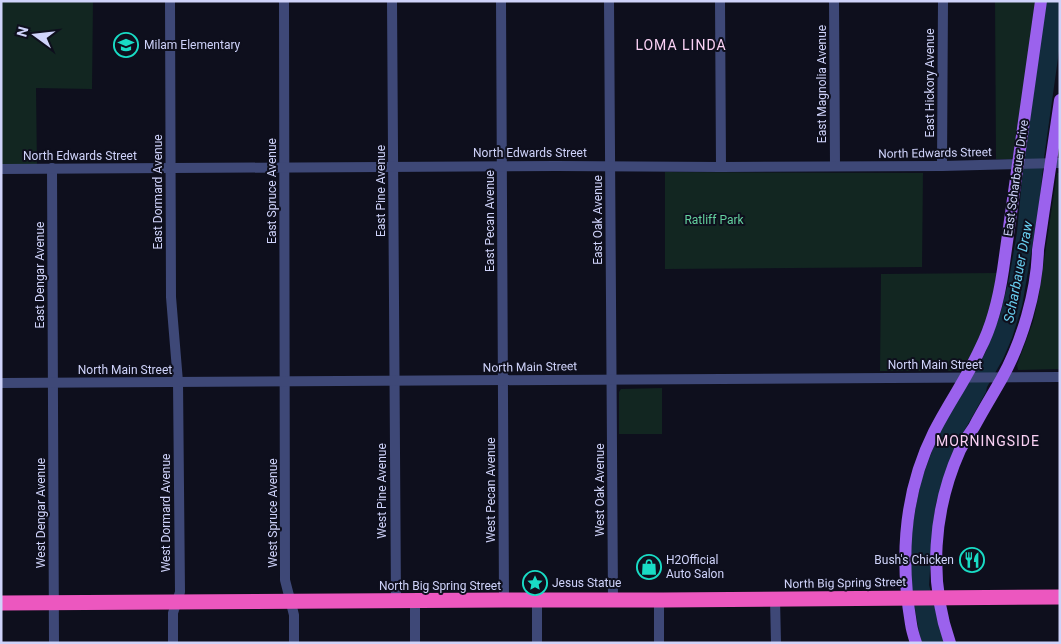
<svg xmlns="http://www.w3.org/2000/svg" width="1061" height="644" font-family="Roboto,sans-serif">
	<rect width="100%" height="100%" fill="#0e0f1d"/>
	<g fill="#122621">
		<path d="M 1,1 L 93,1 L 92,89 L 36,88 L 37,168 L 1,169 Z"/>
		<path d="M 995,1 L 1036,1 L 1014,156 L 1011,159 L 996,159 Z"/>
		<path d="M 665,172 L 923,173 L 922,267 L 665,269 Z"/>
		<path d="M 1057,173 L 1060,173 L 1060,369 L 1018,370 L 1017,365 L 1033,322 L 1039,294 Z"/>
		<path d="M 997,273 L 990,311 L 978,343 L 963,371 L 880,371 L 881,274 Z"/>
		<path d="M 662,388 L 662,434 L 619,434 L 619,392 L 621,389 Z"/>
	</g>
	<path fill="#122c3d" d="M 1046,1 L 1060,1 L 1060,44 L 1044,158 L 1039,207 L 1022,306 L 1012,338 L 1003,359 L 987,387 L 986,392 L 958,442 L 941,487 L 936,503 L 933,524 L 929,585 L 944,643 L 921,643 L 911,587 L 910,543 L 916,506 L 921,481 L 942,424 L 977,369 L 986,351 L 1000,315 L 1009,279 L 1017,232 L 1023,170 Z"/>
	<g fill="none" stroke-linecap="round" stroke-linejoin="round">
		<g stroke="#3e4877" stroke-width="10">
			<path d="M 170,1 L 171,297 L 178,382 L 180,592 L 173,613 L 173,643"/>
			<path d="M 284,1 L 285,580 L 294,615 L 294,643"/>
			<path d="M 392,1 L 396,601"/>
			<path d="M 501,1 L 504,600"/>
			<path d="M 609,1 L 613,600"/>
			<path d="M 720,1 L 721,167"/>
			<path d="M 834,1 L 835,166"/>
			<path d="M 942,166 L 943,1"/>
			<path d="M 52,168 L 54,643"/>
			<path d="M 1,169 L 556,166 L 721,167 L 942,166 L 1060,163"/>
			<path d="M 1,383 L 1060,377"/>
			<path d="M 775,599 L 776,643"/>
			<path d="M 537,600 L 537,643"/>
			<path d="M 659,600 L 659,643"/>
			<path d="M 415,601 L 415,643"/>
		</g>
		<g stroke="#9b62ed" stroke-width="12">
			<path d="M 916,643 C 914,637 912,631 911,624 C 900,559 904,492 934,432 C 948,404 967,378 980,349 C 993,324 999,297 1003,270 L 1041,1"/>
			<path d="M 950,643 C 928,580 933,510 960,450 C 964,442 969,434 974,427 C 983,410 993,394 1002,378 C 1022,342 1037,291 1038,250 L 1060,100"/>
		</g>
		<path stroke="#ec57bf" stroke-width="15" d="M 1,603 L 504,600 L 663,600 L 1060,597"/>
	</g>
	<defs>
		<symbol id="school-ring" viewBox="-11 -11 22 22"><circle r="9.5" fill="#0e0f1d" stroke="#19dcc5" stroke-width="1.5"/><path d="M0-5L7-2L0 1L-7-2ZM-4 1L0 2.5L4 1V4Q0 6-4 4Z" fill="#19dcc5"/></symbol>
		<symbol id="restaurant-ring" viewBox="-11 -11 22 22"><circle r="9.5" fill="#0e0f1d" stroke="#19dcc5" stroke-width="1.5"/><path d="M-5-6h1v4h1v-4h1v4h1v-4h1v5L-1.5 .5V6h-2V.5L-5-1ZM5-6V6H3V1.5H1.5Q1.5-4 5-6Z" fill="#19dcc5"/></symbol>
		<symbol id="shop-ring" viewBox="-11 -11 22 22"><circle r="9.5" fill="#0e0f1d" stroke="#19dcc5" stroke-width="1.5"/><path d="M-5-2.5h2.3a2.7 3.5 0 0 1 5.4 0H5L5.5 6h-11ZM-1.5-2.5h3a1.5 2.3 0 0 0-3 0Z" fill="#19dcc5"/></symbol>
		<symbol id="sight-ring" viewBox="-11 -11 22 22"><circle r="9.5" fill="#0e0f1d" stroke="#19dcc5" stroke-width="1.5"/><path d="M0-6L1.8-2.2L6-1.7L2.9 1.2L3.7 5.4L0 3.3L-3.7 5.4L-2.9 1.2L-6-1.7L-1.8-2.2Z" fill="#19dcc5"/></symbol>
	</defs>
	<g fill-rule="evenodd">
		<use href="#school-ring" x="112" y="31" width="28" height="28"/>
		<use href="#restaurant-ring" x="958" y="546" width="28" height="28"/>
		<use href="#shop-ring" x="635" y="553" width="28" height="28"/>
		<use href="#sight-ring" x="521" y="569" width="28" height="28"/>
	</g>
	<g text-anchor="middle" dominant-baseline="central" stroke-width="4" stroke-linejoin="round" paint-order="stroke">
		<g font-size="12" fill="#cfd3fa" stroke="#0e0f1d" text-anchor="start">
			<text x="144" y="45">Milam Elementary</text>
			<text x="666" y="560">H2Official<tspan x="666" dy="14">Auto Salon</tspan></text>
			<text x="954" y="560" text-anchor="end">Bush's Chicken</text>
			<text x="552" y="583">Jesus Statue</text>
		</g>
		<g font-size="12" fill="#cfd3fa" stroke="#0e0f1d">
			<text transform="translate(930 83) rotate(-90)">East Hickory Avenue</text>
			<text transform="translate(822 84) rotate(-90)">East Magnolia Avenue</text>
			<text x="530" y="153">North Edwards Street</text>
			<text transform="translate(935 153) rotate(-1)">North Edwards Street</text>
			<text x="80" y="156">North Edwards Street</text>
			<text transform="translate(1016 178) rotate(-82)">East Scharbauer Drive</text>
			<text transform="translate(272 191) rotate(-90)">East Spruce Avenue</text>
			<text transform="translate(381 191) rotate(-90)">East Pine Avenue</text>
			<text transform="translate(158 192) rotate(-90)">East Dormard Avenue</text>
			<text transform="translate(598 220) rotate(-90)">East Oak Avenue</text>
			<text transform="translate(490 221) rotate(-90)">East Pecan Avenue</text>
			<text transform="translate(40 275) rotate(-90)">East Dengar Avenue</text>
			<text x="935" y="365">North Main Street</text>
			<text transform="translate(530 367) rotate(-1)">North Main Street</text>
			<text x="125" y="370">North Main Street</text>
			<text transform="translate(491 490) rotate(-90)">West Pecan Avenue</text>
			<text transform="translate(600 490) rotate(-90)">West Oak Avenue</text>
			<text transform="translate(382 491) rotate(-90)">West Pine Avenue</text>
			<text transform="translate(41 513) rotate(-90)">West Dengar Avenue</text>
			<text transform="translate(166 513) rotate(-90)">West Dormard Avenue</text>
			<text transform="translate(273 513) rotate(-90)">West Spruce Avenue</text>
			<text transform="translate(845 583) rotate(-1)">North Big Spring Street</text>
			<text x="440" y="586">North Big Spring Street</text>
		</g>
		<g font-size="12" fill="#64d19e" stroke="#0e0f1d">
			<text x="714" y="220">Ratliff Park</text>
		</g>
		<g font-size="14" letter-spacing="1" fill="#fad1f4" stroke="#0e0f1d">
			<text x="681" y="45">LOMA LINDA</text>
			<text x="988" y="441">MORNINGSIDE</text>
		</g>
		<g font-size="14" font-style="italic" fill="#68cdee" stroke="#0e0f1d">
			<text transform="translate(1018 272) rotate(-79)">Scharbauer Draw</text>
		</g>
	</g>
	<rect width="1061" height="644" fill="none" stroke="#cfd3fa" stroke-width="5"/>
	<g transform="translate(35 35) rotate(285)" stroke="#0e0f1d" stroke-width="4" paint-order="stroke">
	<path d="M0-4L9 19L0 12L-9 19Z" fill="#cfd3fa"/>
	<text y="-8" font-size="14" font-weight="bold" text-anchor="middle" fill="#cfd3fa">N</text>
	</g>
</svg>
